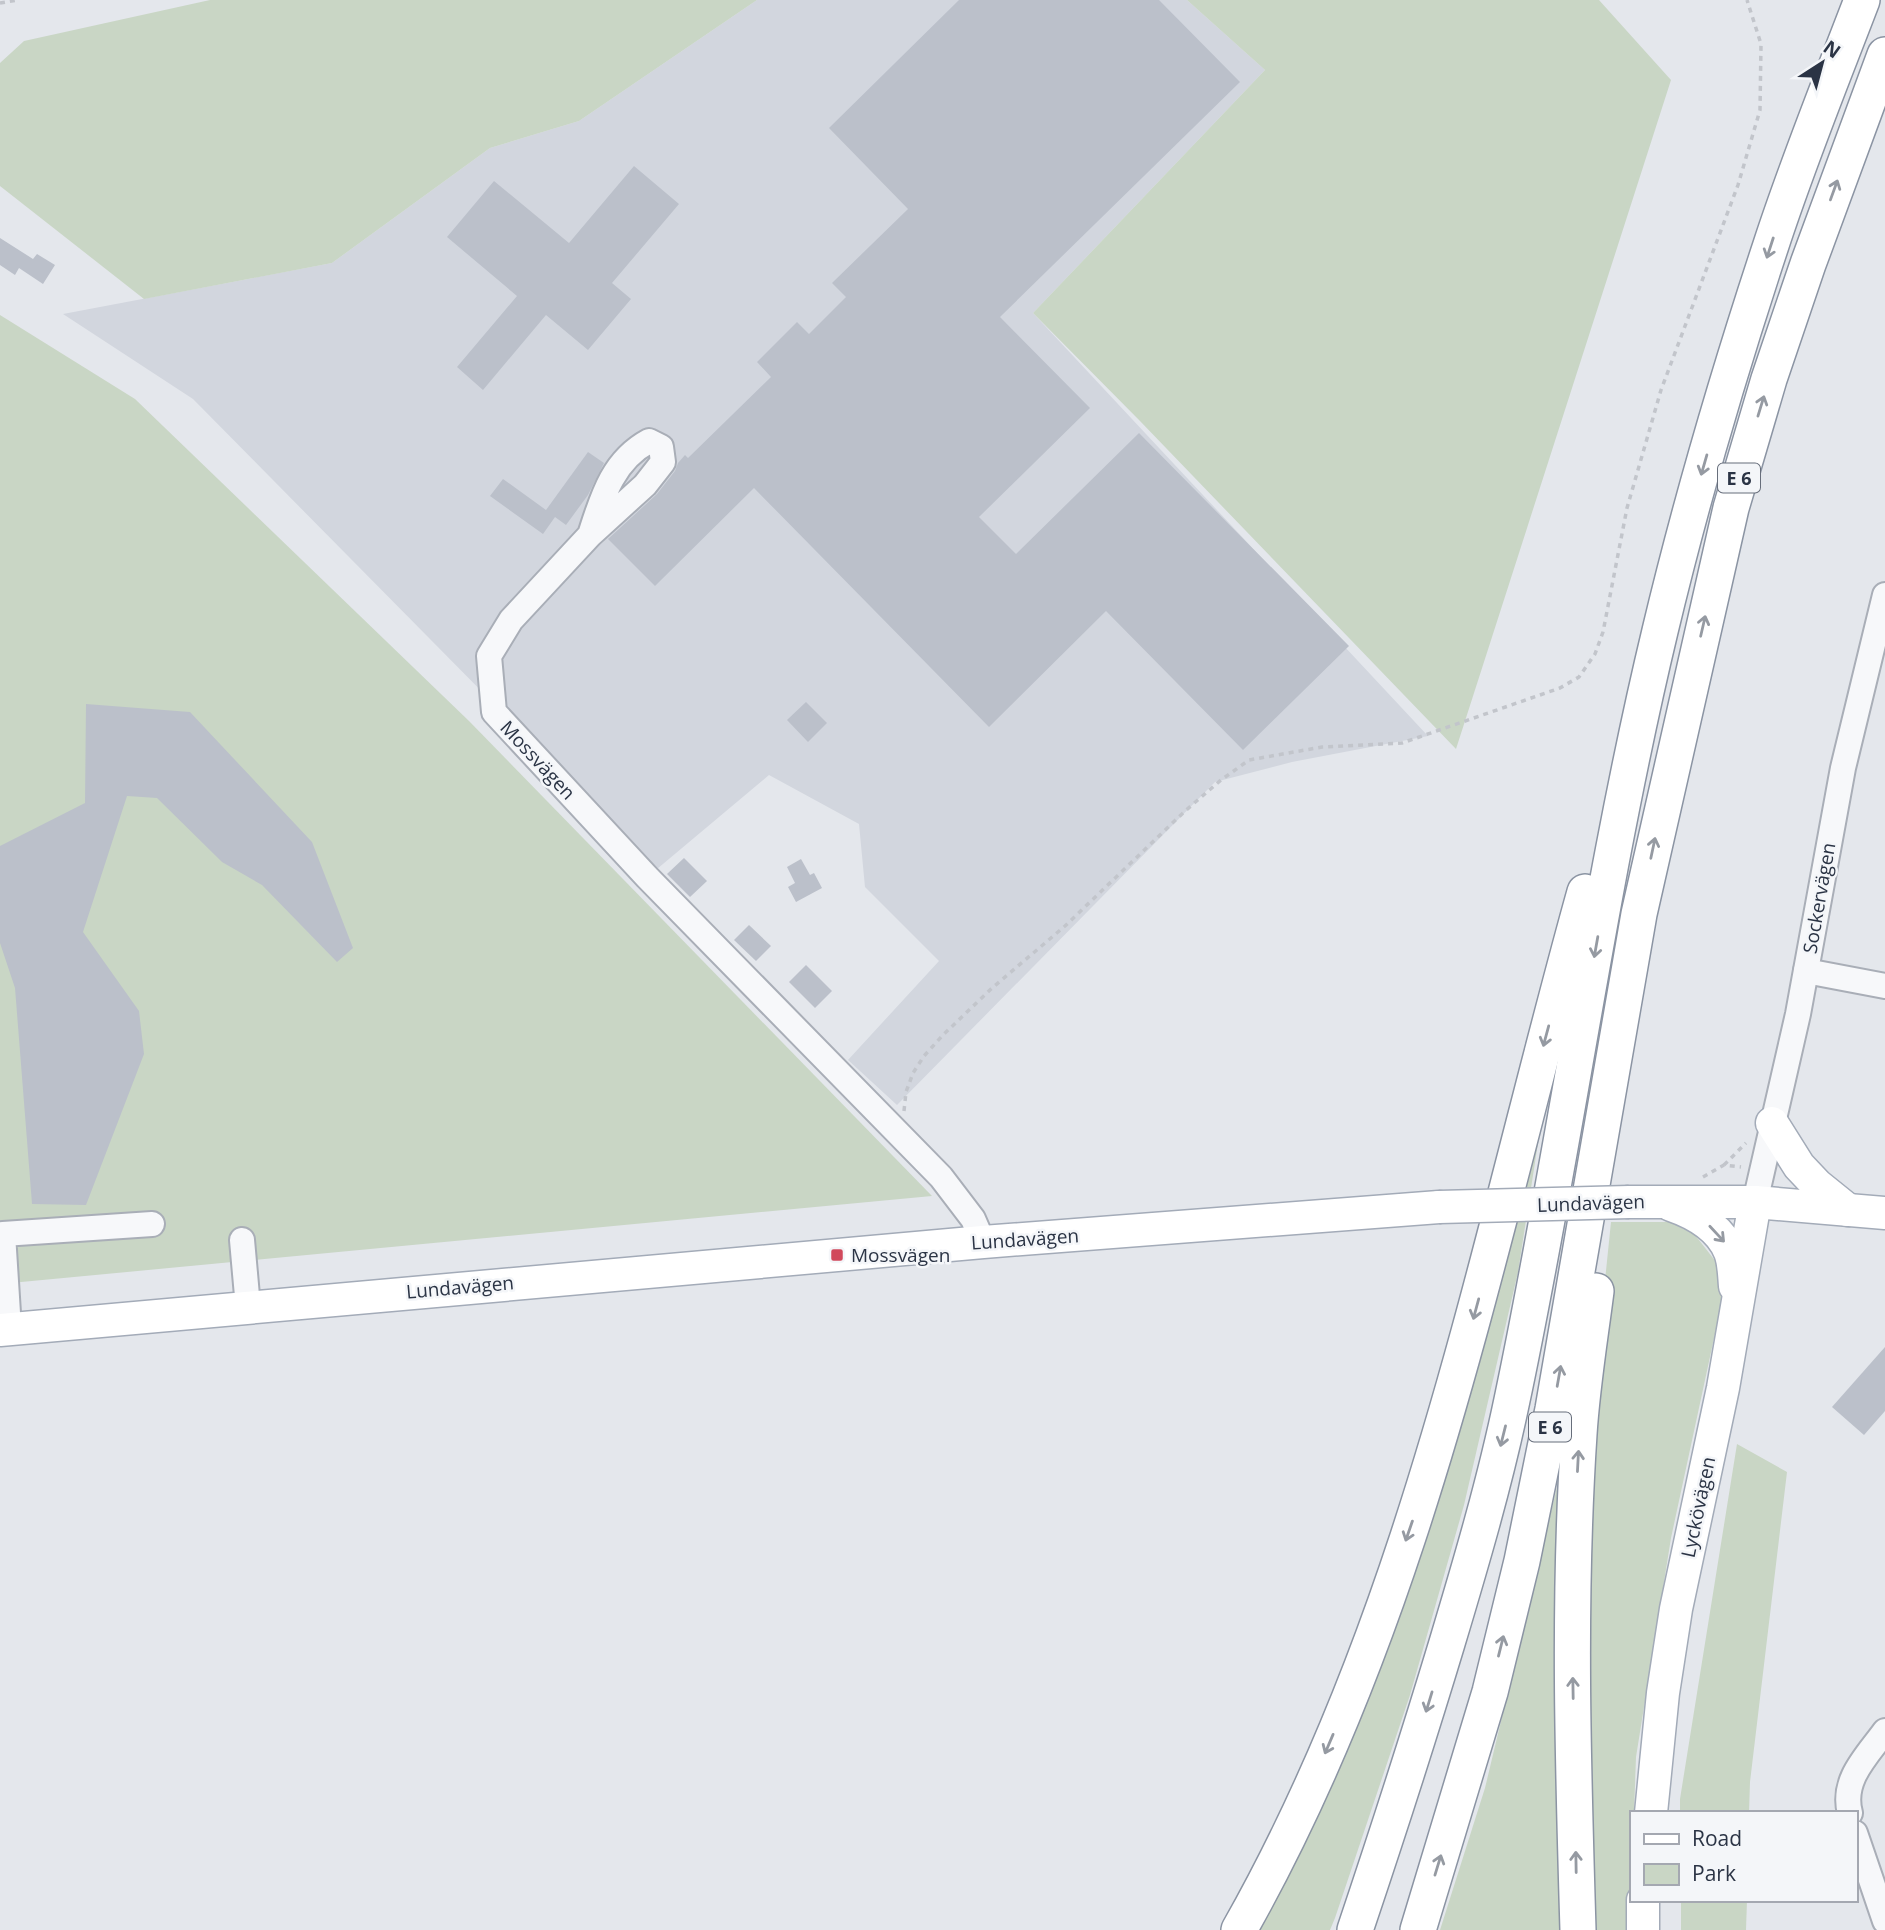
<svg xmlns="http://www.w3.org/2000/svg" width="1885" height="1930" font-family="'Open Sans',sans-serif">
	<rect width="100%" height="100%" fill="#e4e7ec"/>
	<path fill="#d2d6de" d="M 757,0 L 1187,0 L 1265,70 L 1033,313 L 1428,736 L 1292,762 L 1215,782 L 897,1105 L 848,1060 L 939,961 L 865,887 L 859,824 L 769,775 L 657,869 L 193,399 L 63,314 L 332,263 L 490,148 L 579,121 Z"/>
	<g fill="#c9d6c5">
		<path d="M 210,0 L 757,0 L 579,121 L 490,148 L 332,263 L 144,299 L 0,186 L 0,63 L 24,41 Z"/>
		<path d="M 1187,0 L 1599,0 L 1671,80 L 1456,749 L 1140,421 L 1033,313 L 1265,70 Z"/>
		<path d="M 0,315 L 135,399 L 469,721 L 932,1196 L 0,1284 Z"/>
		<path d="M 1552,1053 L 1518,1272 L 1464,1505 L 1410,1695 L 1335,1918 L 1330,1930 L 1255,1930 L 1389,1641 L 1462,1420 Z"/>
		<path d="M 1611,1222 L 1670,1222 L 1695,1235 L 1720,1267 L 1722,1301 L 1671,1538 L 1636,1757 L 1634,1813 L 1631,1813 L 1628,1930 L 1593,1930 L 1586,1597 L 1589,1437 Z"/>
		<path d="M 1737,1444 L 1787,1472 L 1750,1782 L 1749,1813 L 1680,1813 L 1680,1799 Z"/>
		<path d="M 1564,1458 L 1565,1930 L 1440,1930 L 1485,1788 Z"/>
		<path d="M 1681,1900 L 1747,1900 L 1746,1930 L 1681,1930 Z"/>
	</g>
	<g fill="#bbc0ca">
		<path d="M 959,0 L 1159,0 L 1240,82 L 1000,317 L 1090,408 L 979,517 L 1016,554 L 1139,433 L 1349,646 L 1243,750 L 1106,611 L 989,727 L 754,488 L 655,586 L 608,539 L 657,494 L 675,471 L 678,463 L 685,455 L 688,458 L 771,377 L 757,362 L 797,322 L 809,334 L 846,297 L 832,283 L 908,209 L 829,128 Z"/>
		<path d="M 634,166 L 679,204 L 612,283 L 631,299 L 588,350 L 546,315 L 483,390 L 457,367 L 517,296 L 447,237 L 494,181 L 569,243 Z"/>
		<path d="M 0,238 L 33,259 L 37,254 L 55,265 L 43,284 L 19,268 L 15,275 L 0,265 Z"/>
		<path d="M 588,452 L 604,463 L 588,495 L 566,525 L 555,517 L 543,534 L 490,496 L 503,479 L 546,510 Z"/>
		<path d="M 806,702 L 827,723 L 808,742 L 787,720 Z"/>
		<path d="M 86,704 L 190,712 L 312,842 L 353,948 L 337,962 L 262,885 L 222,862 L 157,798 L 127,796 L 83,932 L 139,1011 L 144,1054 L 86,1205 L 32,1204 L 15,988 L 0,943 L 0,846 L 85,803 Z"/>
		<path d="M 684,858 L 707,881 L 690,897 L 667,874 Z"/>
		<path d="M 801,859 L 810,875 L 814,873 L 822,888 L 796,902 L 788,887 L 795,883 L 787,867 Z"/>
		<path d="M 749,925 L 771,946 L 756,961 L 734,940 Z"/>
		<path d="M 806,965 L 832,991 L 815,1008 L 789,982 Z"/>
		<path d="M 1885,1347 L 1885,1411 L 1864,1435 L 1832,1407 Z"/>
	</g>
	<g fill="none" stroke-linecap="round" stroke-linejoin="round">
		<defs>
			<g id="minor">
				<path d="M 590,535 C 602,498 612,461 649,441 L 661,447 L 663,462 L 645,485 L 590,535 L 511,620 L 489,656 L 494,712 L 647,877 L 941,1177 L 973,1219 L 983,1242"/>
				<path d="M 1806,971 L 1885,986"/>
				<path d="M 1755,1202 L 1798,1014 L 1843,768 L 1885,595"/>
				<path d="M 242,1240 L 248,1307"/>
				<path d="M 9,1329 L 3,1234 L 152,1224"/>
				<path d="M 1850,1813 C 1841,1780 1867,1756 1885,1731"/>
				<path d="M 1855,1833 L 1885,1921"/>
			</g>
			<g id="major">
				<path d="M 1772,1123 L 1799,1166 L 1817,1185 L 1848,1210"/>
				<path d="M 1629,1202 L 1755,1202 L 1885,1213"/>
				<path d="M 1671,1205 C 1694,1213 1720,1227 1730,1252 C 1734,1262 1734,1275 1735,1286"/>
				<path d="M 0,1330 L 983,1242 L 1439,1207"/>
				<path d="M 1651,1813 L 1663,1693 L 1676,1609 L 1723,1388 L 1755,1202"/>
				<path d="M 1643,1900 L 1643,1930"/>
			</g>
			<g id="highway">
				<path d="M 1239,1930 C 1421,1609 1487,1243 1585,892"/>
				<path d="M 1355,1930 C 1387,1835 1418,1739 1447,1643 C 1471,1563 1495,1482 1512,1400 C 1566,1145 1599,885 1660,631 C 1691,501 1729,372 1771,245 C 1798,162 1831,81 1862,0"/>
				<path d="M 1418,1930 L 1490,1692 L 1522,1561 L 1553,1409 L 1639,914 L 1731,508 L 1769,379 L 1808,264 L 1885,55"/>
				<path d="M 1578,1930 C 1573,1765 1568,1599 1579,1434 C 1582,1386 1590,1338 1596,1291"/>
			</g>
		</defs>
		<use href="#minor" stroke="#a9aeb7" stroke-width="28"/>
		<use href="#major" stroke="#a3abb8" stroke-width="35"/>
		<use href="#highway" stroke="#8b94a3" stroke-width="38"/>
		<g stroke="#c2c5cb" stroke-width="3.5" stroke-dasharray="5 5" stroke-linecap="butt">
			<path d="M 0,3 L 18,0"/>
			<path d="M 904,1111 L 906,1092 L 913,1073 L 924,1056 L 943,1035 L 991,989 L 1065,926 L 1185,811 L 1221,780 L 1249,760 L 1322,747 L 1402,743 L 1560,688 L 1579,677 L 1595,654 L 1603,632 L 1627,508 L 1661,390 L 1738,185 L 1760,110 L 1761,44 L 1747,0"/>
			<path d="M 1724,1165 L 1746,1143"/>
			<path d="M 1703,1177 L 1724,1165 L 1741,1167"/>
		</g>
		<use href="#minor" stroke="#f7f8fa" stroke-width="24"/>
		<use href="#major" stroke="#fff" stroke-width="32"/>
		<use href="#highway" stroke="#fff" stroke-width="35"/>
		<defs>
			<path id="major-bridge" d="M 1439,1207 L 1629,1202"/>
		</defs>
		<use href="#major-bridge" stroke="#a3abb8" stroke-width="35" stroke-linecap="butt"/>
		<use href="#major-bridge" stroke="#fff" stroke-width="32"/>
	</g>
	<defs><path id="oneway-shaft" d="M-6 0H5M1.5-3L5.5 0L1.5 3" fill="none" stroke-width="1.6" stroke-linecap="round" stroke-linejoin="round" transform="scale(1.75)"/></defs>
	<g stroke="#959aa2">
		<use href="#oneway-shaft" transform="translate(1834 190) rotate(-70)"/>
		<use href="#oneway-shaft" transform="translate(1770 248) rotate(108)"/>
		<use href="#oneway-shaft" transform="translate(1761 406) rotate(-73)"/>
		<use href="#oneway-shaft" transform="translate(1704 465) rotate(106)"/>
		<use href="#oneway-shaft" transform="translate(1703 626) rotate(-77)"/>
		<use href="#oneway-shaft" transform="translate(1653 848) rotate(-78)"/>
		<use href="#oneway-shaft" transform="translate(1596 947) rotate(100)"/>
		<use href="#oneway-shaft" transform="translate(1546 1036) rotate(105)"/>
		<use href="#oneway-shaft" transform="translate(1717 1234) rotate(47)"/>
		<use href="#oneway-shaft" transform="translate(1476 1309) rotate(105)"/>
		<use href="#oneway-shaft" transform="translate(1559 1376) rotate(-80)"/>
		<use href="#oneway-shaft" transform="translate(1503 1436) rotate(104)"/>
		<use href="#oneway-shaft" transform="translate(1578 1461) rotate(-87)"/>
		<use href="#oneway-shaft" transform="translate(1409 1531) rotate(109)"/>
		<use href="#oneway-shaft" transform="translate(1501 1646) rotate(-76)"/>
		<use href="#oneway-shaft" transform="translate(1573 1688) rotate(-91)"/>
		<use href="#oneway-shaft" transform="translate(1429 1702) rotate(107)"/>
		<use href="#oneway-shaft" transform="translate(1329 1744) rotate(113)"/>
		<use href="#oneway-shaft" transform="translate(1576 1862) rotate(-91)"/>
		<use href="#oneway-shaft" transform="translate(1438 1865) rotate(-73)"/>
	</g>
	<rect fill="#d1495b" stroke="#f4f6f9" stroke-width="2.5" x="830" y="1248" width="14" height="14" rx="3.5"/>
	<g text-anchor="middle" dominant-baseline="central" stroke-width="5" stroke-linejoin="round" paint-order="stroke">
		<g fill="#f4f6f9" stroke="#676e7b" stroke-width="2">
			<rect x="1718" y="463.5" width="42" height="29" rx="5"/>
			<rect x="1529" y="1412.5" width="42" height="29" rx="5"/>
		</g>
		<g font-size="18" font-weight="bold" fill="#2b3445">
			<text x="1739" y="478">E 6</text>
			<text x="1550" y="1427">E 6</text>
		</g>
		<g font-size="19" fill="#2b3445" stroke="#f4f6f9">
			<text transform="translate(538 760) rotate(47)">Mossvägen</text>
			<text transform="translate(1819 898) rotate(-80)">Sockervägen</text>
			<text transform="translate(1591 1203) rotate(-2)">Lundavägen</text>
			<text transform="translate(1025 1239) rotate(-4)">Lundavägen</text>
			<text transform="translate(460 1287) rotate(-5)">Lundavägen</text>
			<text transform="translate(1698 1507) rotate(-78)">Lyckövägen</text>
		</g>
		<g font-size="19" fill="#2b3445" stroke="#f4f6f9" text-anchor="start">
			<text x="851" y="1255">Mossvägen</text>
		</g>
	</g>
	<rect x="1630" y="1811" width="228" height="91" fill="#f4f6f9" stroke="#a4a8b1" stroke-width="2"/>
	<rect x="1644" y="1834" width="35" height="10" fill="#ffffff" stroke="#a4a8b1" stroke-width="2"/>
	<text x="1692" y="1846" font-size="21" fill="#2b3445">Road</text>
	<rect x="1644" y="1864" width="35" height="21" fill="#c9d6c5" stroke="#a4a8b1" stroke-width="2"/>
	<text x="1692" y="1881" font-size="21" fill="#2b3445">Park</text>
	<g transform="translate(1822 63) rotate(36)" stroke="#f4f6f9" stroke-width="5" paint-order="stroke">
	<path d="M0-5L12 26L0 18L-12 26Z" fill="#2b3445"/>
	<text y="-10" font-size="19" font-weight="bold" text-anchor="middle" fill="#2b3445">N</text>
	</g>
</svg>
